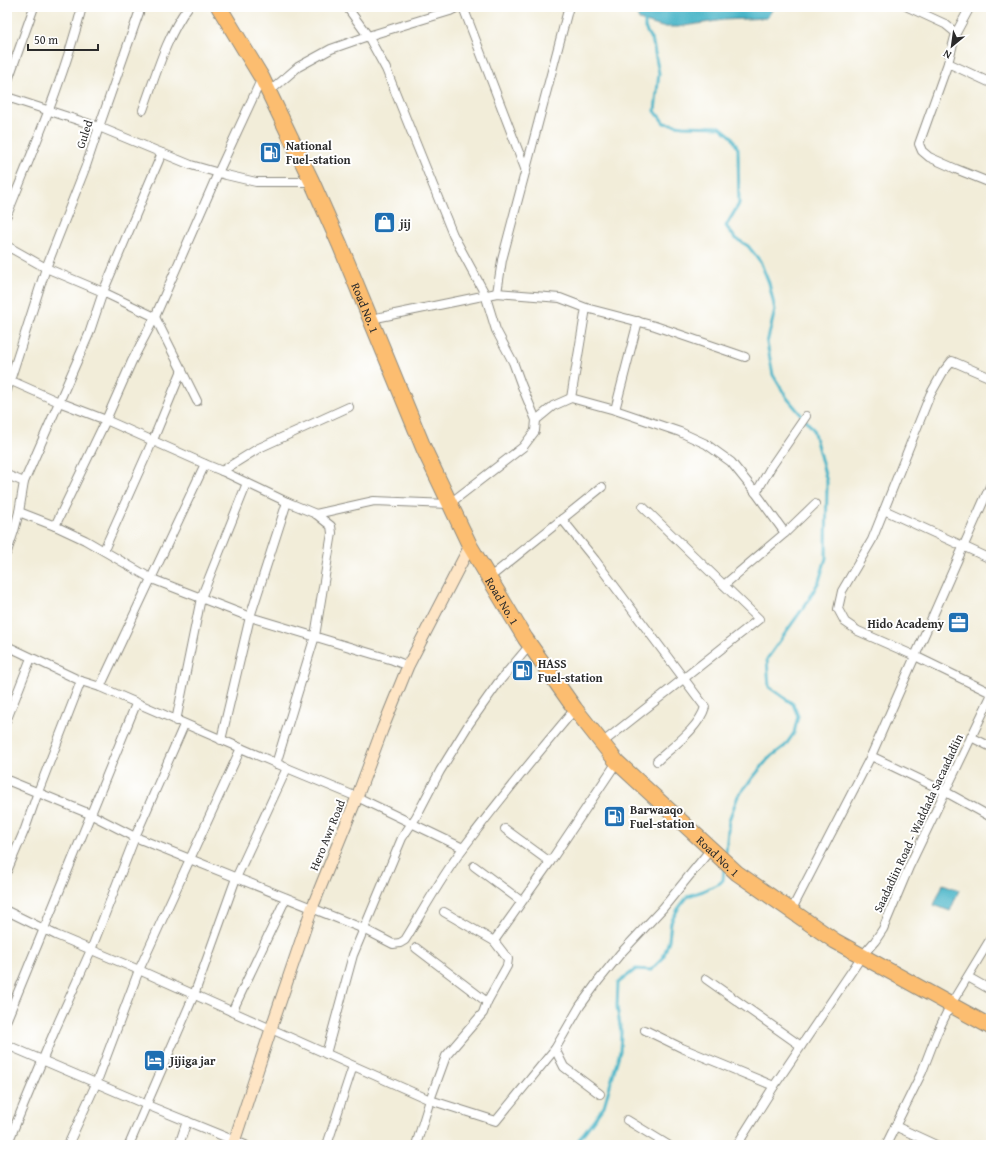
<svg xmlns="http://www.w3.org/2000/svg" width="998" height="1152" font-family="'Gentium Book Plus',serif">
	<rect width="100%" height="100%" fill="#fff"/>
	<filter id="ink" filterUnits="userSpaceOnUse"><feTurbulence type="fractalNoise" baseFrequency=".025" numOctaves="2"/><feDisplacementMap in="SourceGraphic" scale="8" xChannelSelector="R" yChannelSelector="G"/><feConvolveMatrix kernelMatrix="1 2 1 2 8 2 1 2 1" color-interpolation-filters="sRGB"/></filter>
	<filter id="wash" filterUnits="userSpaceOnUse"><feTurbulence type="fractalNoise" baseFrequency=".012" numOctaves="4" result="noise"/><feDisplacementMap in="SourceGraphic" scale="16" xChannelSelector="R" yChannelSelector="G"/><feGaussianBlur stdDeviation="0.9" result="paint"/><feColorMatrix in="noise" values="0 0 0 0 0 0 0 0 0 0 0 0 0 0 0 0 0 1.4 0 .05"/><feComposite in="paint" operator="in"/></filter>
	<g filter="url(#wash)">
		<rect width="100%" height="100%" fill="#f2edd9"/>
		<g fill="#4ab5c8" stroke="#3a707a">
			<path d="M 634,7 L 774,7 L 767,18 L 723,20 L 678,27 L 662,27 L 639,20 Z"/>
			<path d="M 943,884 L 959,890 L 950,911 L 934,905 Z"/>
		</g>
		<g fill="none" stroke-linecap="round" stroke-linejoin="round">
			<g stroke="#4ab5c8" stroke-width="3">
				<path d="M 645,18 L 645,28 L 653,43 L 659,73 L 655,111 L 664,123 L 683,126 L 720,127 L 732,137 L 738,149 L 739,204 L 726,226 L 735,238 L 748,246 L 760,261 L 769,283 L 775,310 L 767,343 L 773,375 L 787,398 L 813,429 L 827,482 L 826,558 L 819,581 L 808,601 L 767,659 L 769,687 L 793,704 L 798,716 L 794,733 L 785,746 L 768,759 L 738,796 L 729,820 L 726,852"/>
				<path d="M 572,1145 L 577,1142 L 604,1106 L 620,1051 L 621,1032 L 617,1007 L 618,983 L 636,969 L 651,970 L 663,958 L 669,940 L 671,922 L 678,909 L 688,896 L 703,891 L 720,883 L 723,880 L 724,868"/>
			</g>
		</g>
	</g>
	<g filter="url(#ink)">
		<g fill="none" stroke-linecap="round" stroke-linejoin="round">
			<defs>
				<g id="street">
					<path d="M 463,7 L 526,171"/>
					<path d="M 908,7 L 945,24 L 956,33 L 948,63 L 919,144 L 922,151 L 929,157 L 956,169 L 991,183"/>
					<path d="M 956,33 L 970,7"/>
					<path d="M 948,63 L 991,83"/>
					<path d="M 7,83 L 34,7"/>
					<path d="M 269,92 L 298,67 L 331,49 L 368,36 L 450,11 L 458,7"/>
					<path d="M 7,97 L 99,127 L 191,165 L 226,175 L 256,182 L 312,182"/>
					<path d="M 143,110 C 156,75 166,37 188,7"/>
					<path d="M 162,153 L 103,292 L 155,317 L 197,401"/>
					<path d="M 7,215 C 34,147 64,79 82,7"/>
					<path d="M 7,246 L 46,268 L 103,292 L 89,334 L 24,482 L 19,512"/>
					<path d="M 497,293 L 502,260 L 568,10"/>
					<path d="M 371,319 L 497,293 L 560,298 L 586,308 L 655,326 L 745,357"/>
					<path d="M 991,378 L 952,361 L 943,372 L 930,395 L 872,540 L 842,591 L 838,609 L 845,622 L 858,631 L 915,656 L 991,693"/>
					<path d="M 7,379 L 59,402 L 106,420 L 205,464 L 222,471 L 287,502 L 316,514 L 331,526 L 332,533 L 315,636 L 276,764"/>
					<path d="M 7,390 L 46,268 L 86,166 L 99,127 L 141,7"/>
					<path d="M 571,398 L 586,308"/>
					<path d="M 615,410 L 638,321"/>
					<path d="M 536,420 L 553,406 L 571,398 L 615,410 L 680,432 L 706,444 L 731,462 L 756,493 L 785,533"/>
					<path d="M 222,471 L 259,448 L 349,407"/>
					<path d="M 7,475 L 24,482"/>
					<path d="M 756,493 L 771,467 L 806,416"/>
					<path d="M 884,510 L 991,559"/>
					<path d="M 316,514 L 374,501 L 449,504 L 523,447 L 535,431 L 536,420 L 521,384 L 513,362 L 496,330 L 485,294 L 453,235 L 386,69 L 368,36 L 347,7"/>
					<path d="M 562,519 L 595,560 L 705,707 C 699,728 673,746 657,761"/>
					<path d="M 55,526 L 106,420 L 132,361 L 155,317 L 218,173 L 262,78"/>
					<path d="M 104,550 L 153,440 L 182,370"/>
					<path d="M 7,552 L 14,531 L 19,512 L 55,526 L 85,540 L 152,579 L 250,617 L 393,660 L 408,666"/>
					<path d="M 489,578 L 602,487"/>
					<path d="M 724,585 L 785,533 L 815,504"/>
					<path d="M 7,646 L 81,681 L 100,687 L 287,768 L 357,797 L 463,848"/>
					<path d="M 100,687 L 205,464"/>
					<path d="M 7,719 L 31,658"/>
					<path d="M 176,721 L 201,598 L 247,483"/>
					<path d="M 971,737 L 991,747"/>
					<path d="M 221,740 L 250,617 L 287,502"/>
					<path d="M 602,743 L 759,619 L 643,507"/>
					<path d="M 871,756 L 944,791 L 991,817"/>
					<path d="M 7,780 L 90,814 L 135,837 L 364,929 L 393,944 L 400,943 L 405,940 C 424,909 442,876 464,847 C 499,800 537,754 575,709"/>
					<path d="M 505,829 L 550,862"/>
					<path d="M 474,866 L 521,901"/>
					<path d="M 7,871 L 25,829 L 38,792 L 81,681"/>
					<path d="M 7,911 L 56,935 L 139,970 L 430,1100 L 496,1121 L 555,1049"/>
					<path d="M 791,911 L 871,756 L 991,484"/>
					<path d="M 494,941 L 550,862 L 617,762"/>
					<path d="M 416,948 L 487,1002"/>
					<path d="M 968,977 L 991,990"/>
					<path d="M 706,979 L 801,1046"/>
					<path d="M 232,1012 L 286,898"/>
					<path d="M 7,1019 L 136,704"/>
					<path d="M 645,1030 L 682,1048 L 774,1086"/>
					<path d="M 7,1045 L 147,1105 L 245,1145"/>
					<path d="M 326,1054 L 353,955 L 402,838 L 416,817 L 440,771 L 469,724 L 498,683 L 530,645"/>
					<path d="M 600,1094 L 564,1067 L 555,1049 L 580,1006 L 599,980 L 620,954 L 663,908 L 711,849"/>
					<path d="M 627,1120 L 668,1145"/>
					<path d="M 895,1126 L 936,1145"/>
					<path d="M 7,1145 L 55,1030 L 91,950 L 135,837 L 184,725"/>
					<path d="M 68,1145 L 96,1084 L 139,970 L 241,748"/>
					<path d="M 129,1145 L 194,995 L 236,878 L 287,768"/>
					<path d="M 179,1145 L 187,1121"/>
					<path d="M 327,1145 L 353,1066"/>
					<path d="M 416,1145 L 430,1100 L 446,1056 L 483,1013 L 487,1002 L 507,966 L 508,959 L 494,941 L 444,912"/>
					<path d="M 737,1145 L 774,1086 L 862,956 L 875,941 L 883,929 L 909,867 L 991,696"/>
					<path d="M 886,1145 L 922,1072 L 937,1033 L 951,1004 L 991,938"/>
				</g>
				<path id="secondary" d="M 233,1145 L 271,1029 L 312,908 L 357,797 L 382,730 L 408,666 L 470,546"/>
				<g id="highway">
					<path id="s1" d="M 219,7 L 262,78 L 312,182 L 340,245 L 424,449 L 470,546 L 525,638 L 575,709 L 617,762 L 737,873 L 835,941 L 991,1027"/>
				</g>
			</defs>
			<use href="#street" stroke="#8e8c82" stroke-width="10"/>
			<use href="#secondary" stroke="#8e8c82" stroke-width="13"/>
			<use href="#highway" stroke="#8e8c82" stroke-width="17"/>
			<use href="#street" stroke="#fff" stroke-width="8"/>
			<use href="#secondary" stroke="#fee5c5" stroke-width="11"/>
			<use href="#highway" stroke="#fcbd6f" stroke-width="15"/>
		</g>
	</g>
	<defs>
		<symbol id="fuel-square" viewBox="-11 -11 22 22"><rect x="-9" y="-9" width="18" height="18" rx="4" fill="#1f6fb2" stroke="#fff"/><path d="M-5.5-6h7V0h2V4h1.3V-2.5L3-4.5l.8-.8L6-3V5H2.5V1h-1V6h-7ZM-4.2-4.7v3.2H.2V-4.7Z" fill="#fff"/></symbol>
		<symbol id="shop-square" viewBox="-11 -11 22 22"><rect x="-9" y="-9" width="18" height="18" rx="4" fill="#1f6fb2" stroke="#fff"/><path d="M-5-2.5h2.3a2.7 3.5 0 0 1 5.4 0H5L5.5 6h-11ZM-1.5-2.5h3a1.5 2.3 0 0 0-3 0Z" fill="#fff"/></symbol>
		<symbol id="office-square" viewBox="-11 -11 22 22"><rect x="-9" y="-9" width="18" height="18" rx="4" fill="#1f6fb2" stroke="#fff"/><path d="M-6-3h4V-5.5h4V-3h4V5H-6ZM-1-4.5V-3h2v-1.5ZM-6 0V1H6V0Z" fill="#fff"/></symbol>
		<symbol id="hotel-square" viewBox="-11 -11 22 22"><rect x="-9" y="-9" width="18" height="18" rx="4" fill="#1f6fb2" stroke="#fff"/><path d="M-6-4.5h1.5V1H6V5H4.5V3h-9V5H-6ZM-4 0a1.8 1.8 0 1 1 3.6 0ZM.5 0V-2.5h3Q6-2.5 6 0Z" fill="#fff"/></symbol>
	</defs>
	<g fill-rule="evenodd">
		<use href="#fuel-square" x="258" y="140" width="25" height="25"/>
		<use href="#shop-square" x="372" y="210" width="25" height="25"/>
		<use href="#office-square" x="946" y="610" width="25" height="25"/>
		<use href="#fuel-square" x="510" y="658" width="25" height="25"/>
		<use href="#fuel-square" x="602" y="804" width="25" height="25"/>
		<use href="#hotel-square" x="142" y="1048" width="25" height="25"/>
	</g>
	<g text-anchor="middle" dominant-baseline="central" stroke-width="4" stroke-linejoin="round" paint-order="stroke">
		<g font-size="12" fill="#2b2b2b" stroke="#fff">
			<text transform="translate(84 134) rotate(-72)">Guled</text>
			<text stroke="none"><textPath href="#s1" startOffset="335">Road No. 1</textPath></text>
			<text stroke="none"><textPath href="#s1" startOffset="659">Road No. 1</textPath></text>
			<text transform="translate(918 823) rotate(-65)">Saadadiin Road - Waddada Sacaadadiin</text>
			<text transform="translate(327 835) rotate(-68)">Hero Awr Road</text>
			<text stroke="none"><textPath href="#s1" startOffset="995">Road No. 1</textPath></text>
		</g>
		<g font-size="12" font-weight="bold" fill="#2b2b2b" stroke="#fff" text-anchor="start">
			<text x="286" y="145">National<tspan x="286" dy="14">Fuel-station</tspan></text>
			<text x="400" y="223">jij</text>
			<text x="944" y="623" text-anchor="end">Hido Academy</text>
			<text x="538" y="663">HASS<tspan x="538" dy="14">Fuel-station</tspan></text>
			<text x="630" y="809">Barwaaqo<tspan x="630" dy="14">Fuel-station</tspan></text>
			<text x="170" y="1060">Jijiga jar</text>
		</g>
	</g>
	<rect width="998" height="1152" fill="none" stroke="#fff" stroke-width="24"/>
	<g transform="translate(952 46) rotate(209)" stroke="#ffffff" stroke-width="3" paint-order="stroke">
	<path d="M0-3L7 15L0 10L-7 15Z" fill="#2b2b2b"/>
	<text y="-6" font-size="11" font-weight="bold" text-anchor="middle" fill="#2b2b2b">N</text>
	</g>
	<path d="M28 44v6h70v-6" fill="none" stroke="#2b2b2b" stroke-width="2"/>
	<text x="34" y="44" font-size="12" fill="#2b2b2b" stroke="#ffffff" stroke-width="3" paint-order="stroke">50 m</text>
</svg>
